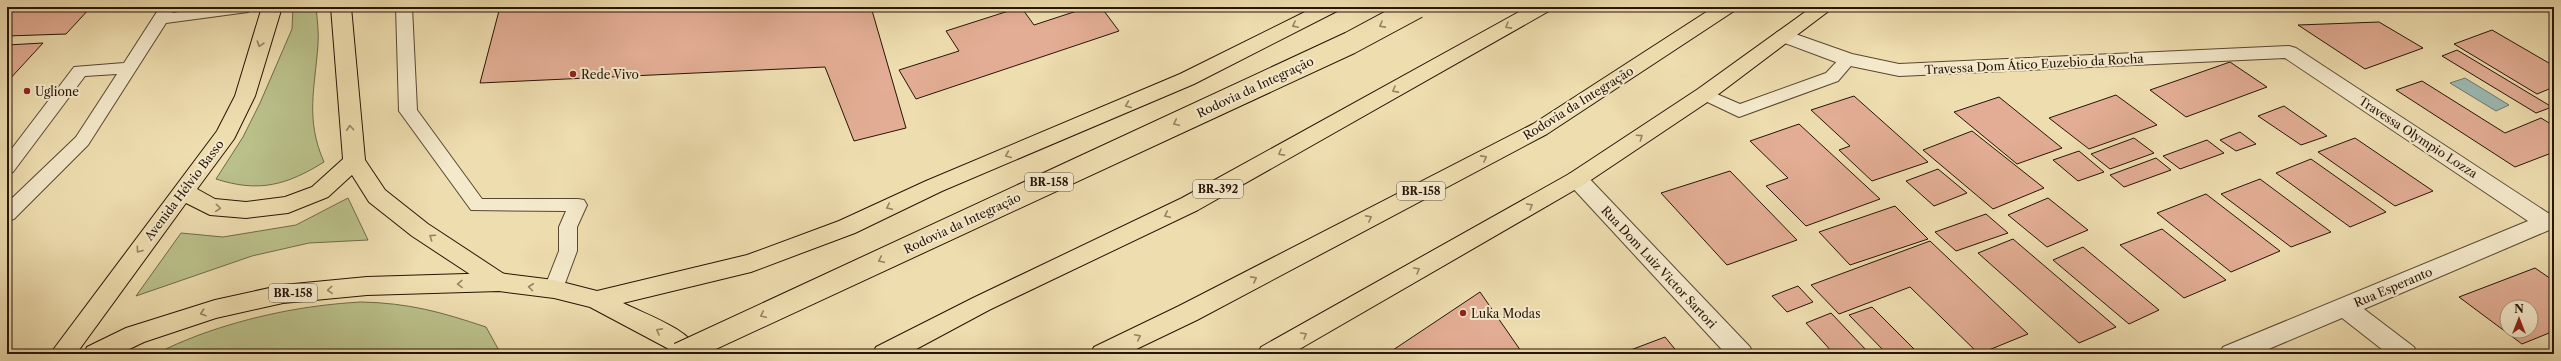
<svg xmlns="http://www.w3.org/2000/svg" width="2561" height="361" font-family="'Libre Caslon Text',serif">
	<rect width="100%" height="100%" fill="#eeddaf"/>
	<filter id="stains"><feTurbulence type="fractalNoise" baseFrequency=".005" numOctaves="4"/><feColorMatrix values="0 0 0 0 .2 0 0 0 0 .09 0 0 0 0 .02 0 0 0 .5 -.17"/></filter>
	<radialGradient id="worn" r=".72"><stop offset=".6" stop-color="#630" stop-opacity="0"/><stop offset="1" stop-color="#630" stop-opacity=".3"/></radialGradient>
	<g fill="#bac08a" stroke="#706a48">
		<path d="M 293,7 L 316,7 C 317,19 319,32 318,44 C 315,88 305,119 324,162 C 287,185 259,193 216,179 L 243,137 L 260,103 L 292,29 Z"/>
		<path d="M 348,198 L 368,240 L 309,243 L 252,256 L 136,296 L 181,233 L 223,237 L 296,225 Z"/>
		<path d="M 361,302 C 409,303 441,312 486,327 L 501,354 L 157,354 C 170,346 184,341 199,335 C 251,316 306,305 361,302 Z"/>
	</g>
	<path fill="#9cbab4" stroke="#6d786f" d="M 2465,78 L 2509,105 L 2496,111 L 2450,83 Z"/>
	<g fill="#e2ad94" stroke="#261507" fill-rule="evenodd">
		<path d="M 7,7 L 91,7 L 66,34 L 7,36 Z"/>
		<path d="M 500,7 L 871,7 L 906,128 L 854,141 L 825,67 L 480,83 Z"/>
		<path d="M 1021,7 L 1034,25 L 1089,7 L 1101,7 L 1119,31 L 916,99 L 899,70 L 959,51 L 946,31 Z"/>
		<path d="M 2379,22 L 2423,48 L 2365,69 L 2298,25 Z"/>
		<path d="M 2492,30 L 2554,66 L 2554,87 L 2537,94 L 2454,44 Z"/>
		<path d="M 43,43 L 7,82 L 7,45 Z"/>
		<path d="M 2457,50 L 2552,107 L 2536,113 L 2442,56 Z"/>
		<path d="M 2230,62 L 2267,87 L 2186,117 L 2150,90 Z"/>
		<path d="M 2422,81 L 2505,133 L 2541,118 L 2554,126 L 2554,152 L 2515,167 L 2396,90 Z"/>
		<path d="M 2116,95 L 2157,125 L 2089,149 L 2049,118 Z"/>
		<path d="M 1854,96 L 1928,162 L 1872,181 L 1839,150 L 1850,146 L 1811,110 Z"/>
		<path d="M 1999,97 L 2062,148 L 2017,164 L 1954,112 Z"/>
		<path d="M 2284,106 L 2327,136 L 2301,145 L 2258,116 Z"/>
		<path d="M 1799,124 L 1880,199 L 1806,226 L 1766,186 L 1788,178 L 1750,141 Z"/>
		<path d="M 1972,131 L 2044,188 L 1993,209 L 1923,150 Z"/>
		<path d="M 2240,132 L 2256,144 L 2236,151 L 2220,140 Z"/>
		<path d="M 2134,138 L 2154,153 L 2110,169 L 2091,154 Z"/>
		<path d="M 2355,138 L 2433,191 L 2395,206 L 2318,152 Z"/>
		<path d="M 2207,140 L 2224,153 L 2180,169 L 2163,156 Z"/>
		<path d="M 2079,151 L 2104,172 L 2078,181 L 2053,160 Z"/>
		<path d="M 2156,158 L 2171,170 L 2124,187 L 2110,175 Z"/>
		<path d="M 2311,159 L 2386,212 L 2350,227 L 2276,173 Z"/>
		<path d="M 1938,169 L 1967,193 L 1934,206 L 1906,181 Z"/>
		<path d="M 1730,171 L 1797,240 L 1727,265 L 1661,193 Z"/>
		<path d="M 2260,179 L 2331,232 L 2291,247 L 2221,194 Z"/>
		<path d="M 2206,194 L 2280,251 L 2231,272 L 2157,213 Z"/>
		<path d="M 2048,198 L 2088,230 L 2047,247 L 2008,215 Z"/>
		<path d="M 1895,206 L 1928,239 L 1850,265 L 1819,232 Z"/>
		<path d="M 1986,214 L 2008,233 L 1956,251 L 1935,232 Z"/>
		<path d="M 2162,229 L 2226,280 L 2184,298 L 2120,245 Z"/>
		<path d="M 2013,239 L 2116,327 L 2079,343 L 1978,253 Z"/>
		<path d="M 1930,241 L 2028,334 L 1979,354 L 1910,287 L 1839,314 L 1811,285 Z"/>
		<path d="M 2083,247 L 2159,310 L 2129,324 L 2053,260 Z"/>
		<path d="M 2535,268 L 2554,281 L 2554,331 L 2522,344 L 2459,297 ZM 2507,307 L 2531,307 L 2531,331 L 2507,331 Z"/>
		<path d="M 1798,286 L 1813,302 L 1787,312 L 1772,296 Z"/>
		<path d="M 1480,292 L 1523,354 L 1387,354 Z"/>
		<path d="M 1872,307 L 1919,354 L 1887,354 L 1849,315 Z"/>
		<path d="M 1831,313 L 1867,351 L 1860,354 L 1834,354 L 1806,323 Z"/>
		<path d="M 1665,337 L 1679,354 L 1620,354 Z"/>
	</g>
	<g fill="none" stroke-linecap="round" stroke-linejoin="round">
		<defs>
			<g id="service">
				<path d="M 160,7 L 176,7 L 172,13 L 213,7 L 256,7 L 248,12 L 166,23 L 88,145 L 14,219 L 7,221 L 7,203 L 76,137 L 117,74 L 85,76 L 13,172 L 7,174 L 7,155 L 74,67 L 124,63 Z"/>
				<path d="M 396,7 L 412,7 L 417,110 L 482,199 L 578,199 L 584,200 L 587,205 L 577,227 L 577,251 L 561,294 L 554,296 L 547,294 L 544,289 L 559,251 L 559,227 L 566,211 L 471,210 L 399,111 Z"/>
				<path d="M 1848,55 L 1854,56 L 1856,60 L 1838,81 L 1739,117 L 1699,98 L 1697,94 L 1699,90 L 1705,89 L 1740,104 L 1826,73 L 1842,56 Z"/>
			</g>
			<g id="minor">
				<path d="M 1784,30 L 1852,54 L 1899,64 L 2289,46 L 2296,48 L 2548,213 L 2554,211 L 2554,228 L 2364,309 L 2414,347 L 2417,354 L 2388,354 L 2342,318 L 2257,354 L 2220,354 L 2223,347 L 2528,221 L 2285,58 L 1899,76 L 1841,64 L 1777,40 L 1774,36 L 1777,32 Z"/>
				<path d="M 1577,171 L 1585,174 L 1750,347 L 1753,354 L 1726,354 L 1569,184 L 1566,179 L 1569,174 Z"/>
			</g>
			<path id="primary" d="M 262,7 L 282,7 L 255,96 L 234,139 L 197,189 L 215,199 L 246,202 L 285,197 L 312,187 L 343,159 L 331,7 L 351,7 L 365,160 L 385,190 L 428,224 L 507,276 L 511,282 L 507,288 L 499,291 L 491,288 L 412,236 L 369,202 L 352,175 L 328,197 L 288,213 L 246,218 L 210,215 L 186,203 L 76,354 L 50,354 L 217,131 L 235,96 Z"/>
			<g id="trunk">
				<path d="M 1315,7 L 1340,7 L 1337,11 L 1194,84 L 942,191 L 855,233 L 751,272 L 623,303 C 649,316 688,328 702,354 L 674,354 L 667,348 L 590,307 L 554,298 L 499,291 L 367,295 L 283,303 L 216,318 L 144,342 L 119,354 L 84,354 L 87,347 L 126,328 L 215,300 L 283,285 L 367,277 L 499,273 L 554,280 L 597,291 L 747,255 L 839,221 L 926,181 L 1180,74 Z"/>
				<path d="M 1528,7 L 1552,7 L 1549,11 L 1198,210 L 989,310 L 907,354 L 873,354 L 876,347 L 973,298 L 1182,198 Z"/>
				<path d="M 1714,7 L 1737,7 L 1734,11 L 1547,134 L 1197,320 L 1126,354 L 1091,354 L 1094,347 L 1179,306 L 1533,124 Z"/>
				<path d="M 1812,7 L 1834,7 L 1712,99 L 1585,184 L 1291,354 L 1258,354 L 1261,347 L 1569,174 L 1698,89 Z"/>
			</g>
		</defs>
		<use href="#service" stroke="#584731" stroke-width="2"/>
		<use href="#minor" stroke="#584731" stroke-width="2"/>
		<use href="#primary" stroke="#261507" stroke-width="2"/>
		<use href="#trunk" stroke="#261507" stroke-width="2"/>
		<use href="#service" fill="#f4e9cb" fill-rule="evenodd"/>
		<use href="#minor" fill="#f4e9cb" fill-rule="evenodd"/>
		<use href="#primary" fill="#eeddaf" fill-rule="evenodd"/>
		<use href="#trunk" fill="#eeddaf" fill-rule="evenodd"/>
		<defs>
			<path id="trunk-bridge" d="M 679,354 L 1350,43 L 1417,7"/>
		</defs>
		<use href="#trunk-bridge" stroke="#261507" stroke-width="24" stroke-linecap="butt"/>
		<use href="#trunk-bridge" stroke="#eeddaf" stroke-width="22"/>
	</g>
	<defs><path id="oneway-chevron" d="M-2-3.5L2.5 0L-2 3.5" fill="none" stroke-width="1.6" stroke-linecap="round" stroke-linejoin="round"/></defs>
	<g stroke="#948363">
		<use href="#oneway-chevron" transform="translate(1295 25) rotate(153)"/>
		<use href="#oneway-chevron" transform="translate(1382 25) rotate(152)"/>
		<use href="#oneway-chevron" transform="translate(1508 26) rotate(151)"/>
		<use href="#oneway-chevron" transform="translate(260 44) rotate(107)"/>
		<use href="#oneway-chevron" transform="translate(1395 90) rotate(151)"/>
		<use href="#oneway-chevron" transform="translate(1128 105) rotate(157)"/>
		<use href="#oneway-chevron" transform="translate(1176 123) rotate(155)"/>
		<use href="#oneway-chevron" transform="translate(350 128) rotate(-94)"/>
		<use href="#oneway-chevron" transform="translate(1640 137) rotate(-34)"/>
		<use href="#oneway-chevron" transform="translate(1281 153) rotate(151)"/>
		<use href="#oneway-chevron" transform="translate(1008 155) rotate(157)"/>
		<use href="#oneway-chevron" transform="translate(1484 158) rotate(-28)"/>
		<use href="#oneway-chevron" transform="translate(1530 206) rotate(-30)"/>
		<use href="#oneway-chevron" transform="translate(889 207) rotate(155)"/>
		<use href="#oneway-chevron" transform="translate(218 208) rotate(5)"/>
		<use href="#oneway-chevron" transform="translate(1167 215) rotate(155)"/>
		<use href="#oneway-chevron" transform="translate(1369 218) rotate(-28)"/>
		<use href="#oneway-chevron" transform="translate(432 237) rotate(-146)"/>
		<use href="#oneway-chevron" transform="translate(139 250) rotate(126)"/>
		<use href="#oneway-chevron" transform="translate(881 260) rotate(155)"/>
		<use href="#oneway-chevron" transform="translate(1417 270) rotate(-30)"/>
		<use href="#oneway-chevron" transform="translate(1254 279) rotate(-28)"/>
		<use href="#oneway-chevron" transform="translate(460 284) rotate(178)"/>
		<use href="#oneway-chevron" transform="translate(531 287) rotate(-173)"/>
		<use href="#oneway-chevron" transform="translate(330 290) rotate(175)"/>
		<use href="#oneway-chevron" transform="translate(203 313) rotate(162)"/>
		<use href="#oneway-chevron" transform="translate(763 315) rotate(155)"/>
		<use href="#oneway-chevron" transform="translate(659 331) rotate(-152)"/>
		<use href="#oneway-chevron" transform="translate(1304 335) rotate(-30)"/>
		<use href="#oneway-chevron" transform="translate(1138 337) rotate(-26)"/>
	</g>
	<g fill="#8f2418" stroke="#f4e9cb" stroke-width="1.5">
		<circle cx="573" cy="74" r="4"/>
		<circle cx="27" cy="91" r="4"/>
		<circle cx="1463" cy="313" r="4"/>
	</g>
	<g text-anchor="middle" dominant-baseline="central" stroke-width="4" stroke-linejoin="round" paint-order="stroke">
		<g fill="#f4e9cb" stroke="#645542" stroke-width="1">
			<rect x="1025" y="173" width="48" height="18" rx="3"/>
			<rect x="1193" y="180" width="50" height="18" rx="3"/>
			<rect x="1397" y="182" width="48" height="18" rx="3"/>
			<rect x="269" y="284" width="48" height="18" rx="3"/>
		</g>
		<g font-size="11" font-weight="bold" fill="#261507">
			<text x="1049" y="182">BR-158</text>
			<text x="1218" y="189">BR-392</text>
			<text x="1421" y="191">BR-158</text>
			<text x="293" y="293">BR-158</text>
		</g>
		<g font-size="12" fill="#261507" stroke="#f4e9cb">
			<text transform="translate(2034 64) rotate(-3)">Travessa Dom Ático Euzebio da Rocha</text>
			<text transform="translate(1255 87) rotate(-25)">Rodovia da Integração</text>
			<text transform="translate(1578 103) rotate(-32)">Rodovia da Integração</text>
			<text transform="translate(2418 137) rotate(33)">Travessa Olympio Lozza</text>
			<text transform="translate(184 190) rotate(-53)">Avenida Hélvio Basso</text>
			<text transform="translate(962 223) rotate(-25)">Rodovia da Integração</text>
			<text transform="translate(1659 267) rotate(47)">Rua Dom Luiz Victor Sartori</text>
			<text transform="translate(2393 287) rotate(-23)">Rua Esperanto</text>
		</g>
		<g font-size="12" fill="#261507" stroke="#f4e9cb" text-anchor="start">
			<text x="581" y="74">Rede Vivo</text>
			<text x="35" y="91">Uglione</text>
			<text x="1471" y="313">Luka Modas</text>
		</g>
	</g>
	<rect width="2561" height="361" fill="none" stroke="#eeddaf" stroke-width="24"/>
	<rect x="8" y="8" width="2545" height="345" fill="none" stroke="#261507" stroke-width="2"/>
	<rect x="12" y="12" width="2537" height="337" fill="none" stroke="#261507"/>
	<g transform="translate(2519 319)"><circle r="19" fill="#f4e9cb" stroke="#a2947d"/>
	<path d="M0-3L7 15L0 10L-7 15Z" fill="#8f2418"/>
	<text y="-6" font-size="11" font-weight="bold" text-anchor="middle" fill="#261507">N</text>
	</g>
	<rect width="100%" height="100%" filter="url(#stains)"/>
	<rect width="100%" height="100%" fill="url(#worn)"/>
</svg>
